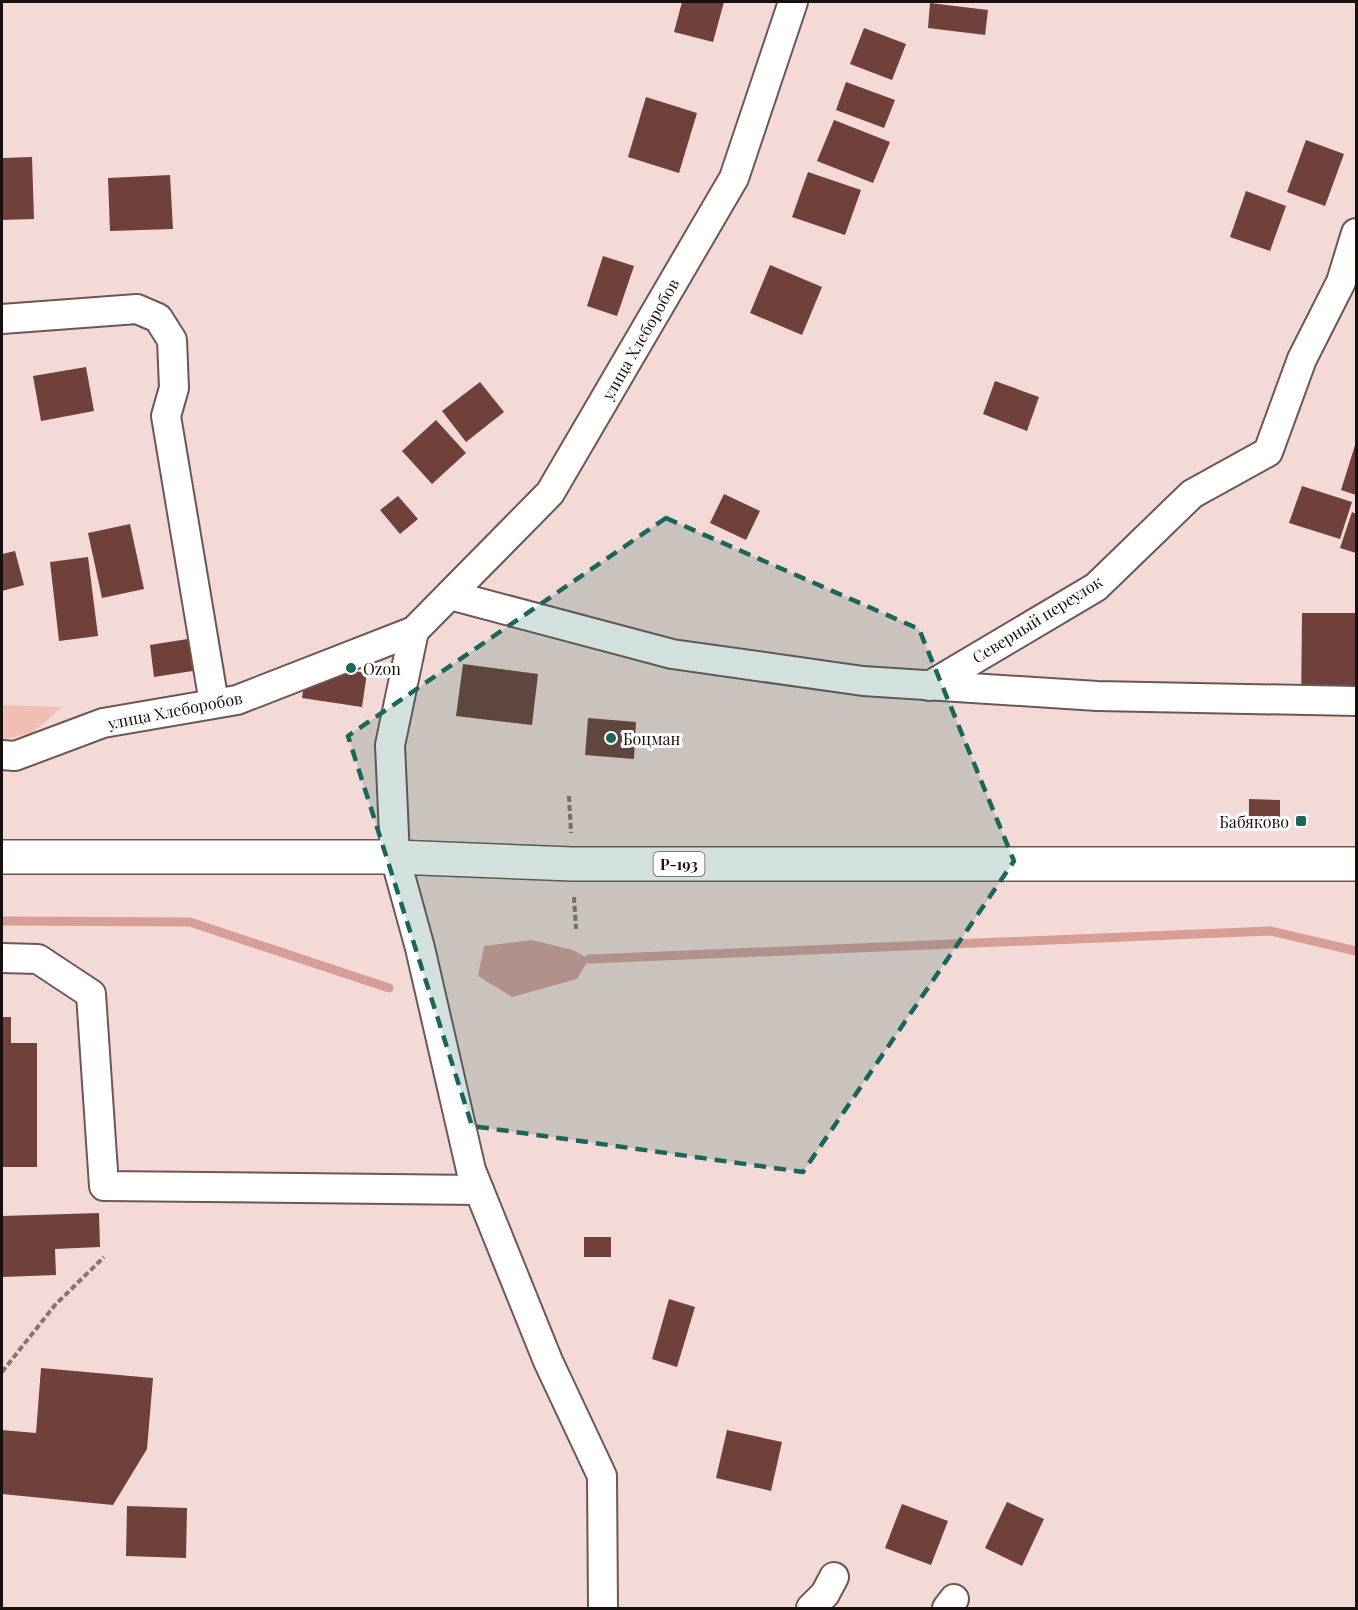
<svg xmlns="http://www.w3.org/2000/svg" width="1358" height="1610" font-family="'Playfair Display',serif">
	<rect width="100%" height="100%" fill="#f4dad6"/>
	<path fill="#f1beb6" d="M 2,705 L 62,707 L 32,733 L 2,740 Z"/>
	<path fill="#d69e96" d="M 532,940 L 573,950 L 589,959 L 577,979 L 512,997 L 478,976 L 484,946 Z"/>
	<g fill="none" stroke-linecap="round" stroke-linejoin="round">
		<g stroke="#d69e96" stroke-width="9">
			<path d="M 2,921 L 190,922 L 389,988"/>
			<path d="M 589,959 L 1270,931 L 1356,951"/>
		</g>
	</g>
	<g fill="#70403a">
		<path d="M 682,2 L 724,2 L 713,42 L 674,32 Z"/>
		<path d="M 930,3 L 988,10 L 985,35 L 928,28 Z"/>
		<path d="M 864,28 L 906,44 L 892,80 L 850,64 Z"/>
		<path d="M 846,82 L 895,100 L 884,128 L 836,110 Z"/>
		<path d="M 646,97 L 697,113 L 679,173 L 628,157 Z"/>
		<path d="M 834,120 L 890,142 L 873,183 L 817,161 Z"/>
		<path d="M 1306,140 L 1344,154 L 1325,206 L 1287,192 Z"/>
		<path d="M 32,157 L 34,219 L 2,220 L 2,158 Z"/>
		<path d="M 808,172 L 861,190 L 845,235 L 792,217 Z"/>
		<path d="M 170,175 L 173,229 L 110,231 L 108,178 Z"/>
		<path d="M 1246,191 L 1286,206 L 1270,251 L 1230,237 Z"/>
		<path d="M 603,256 L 634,266 L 617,316 L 587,306 Z"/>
		<path d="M 770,265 L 822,287 L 802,335 L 750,313 Z"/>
		<path d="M 86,367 L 94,411 L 41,421 L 33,376 Z"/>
		<path d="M 995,381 L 1039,397 L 1027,431 L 983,414 Z"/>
		<path d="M 480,382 L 504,412 L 466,442 L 442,411 Z"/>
		<path d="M 436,420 L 466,453 L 432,484 L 402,451 Z"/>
		<path d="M 1356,442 L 1356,495 L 1341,490 Z"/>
		<path d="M 1302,486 L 1352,502 L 1340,539 L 1289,523 Z"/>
		<path d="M 724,494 L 760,511 L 746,540 L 710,523 Z"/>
		<path d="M 398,496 L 418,519 L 400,534 L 380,510 Z"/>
		<path d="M 1352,512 L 1356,514 L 1356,553 L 1340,548 Z"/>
		<path d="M 130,524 L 144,589 L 102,598 L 88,533 Z"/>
		<path d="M 15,551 L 24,585 L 2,591 L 2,554 Z"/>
		<path d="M 88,557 L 98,636 L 59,641 L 50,562 Z"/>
		<path d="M 1302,613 L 1356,613 L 1356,713 L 1301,713 Z"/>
		<path d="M 194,638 L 199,670 L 154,677 L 150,645 Z"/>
		<path d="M 307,664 L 367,673 L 362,707 L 302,698 Z"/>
		<path d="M 463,664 L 538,674 L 532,725 L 456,716 Z"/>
		<path d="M 588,718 L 636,722 L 634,759 L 585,755 Z"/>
		<path d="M 1249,799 L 1280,800 L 1280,818 L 1249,818 Z"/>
		<path d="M 2,1017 L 11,1017 L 11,1043 L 37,1043 L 37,1167 L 2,1167 Z"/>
		<path d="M 99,1213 L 100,1247 L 55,1249 L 56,1275 L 2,1277 L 2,1216 Z"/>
		<rect x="584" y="1237" width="27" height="20"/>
		<path d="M 669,1299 L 695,1307 L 677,1367 L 652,1359 Z"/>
		<path d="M 41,1368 L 153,1378 L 147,1449 L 113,1505 L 2,1494 L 2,1430 L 36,1433 Z"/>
		<path d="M 727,1430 L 782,1442 L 771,1491 L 716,1478 Z"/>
		<path d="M 1007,1502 L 1044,1519 L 1022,1566 L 985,1548 Z"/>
		<path d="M 902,1504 L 948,1521 L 931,1565 L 885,1548 Z"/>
		<path d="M 127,1506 L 187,1508 L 186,1558 L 126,1556 Z"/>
	</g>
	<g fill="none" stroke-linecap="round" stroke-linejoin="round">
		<defs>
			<g id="minor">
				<path d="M 2,319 L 137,309 L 158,318 L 172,340 L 174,388 L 166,416 L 214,703"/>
				<path d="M 450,595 L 672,654 L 863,681 L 1097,696 L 1356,701"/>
				<path d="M 929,686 L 1096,587 L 1192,494 L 1268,452 L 1302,359 L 1341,282 L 1356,233"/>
				<path d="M 2,755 L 15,756 L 103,723 L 237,700 L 414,631"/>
				<path d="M 2,958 L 38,959 L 91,994 L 104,1186 L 479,1190"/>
				<path d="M 603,1608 L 602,1476 L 548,1361 L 471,1170 L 420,948 L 395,857 L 390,745 L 414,631 L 550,493 L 734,178 L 793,2"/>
				<path d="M 811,1608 L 825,1594 L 834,1577"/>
				<path d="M 947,1608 L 954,1599"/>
			</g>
			<path id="trunk" d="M 2,857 L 395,857 L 572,864 L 1356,864"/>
		</defs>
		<use href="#minor" stroke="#6d5754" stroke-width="32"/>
		<use href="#trunk" stroke="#6d5754" stroke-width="36"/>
		<g stroke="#867572" stroke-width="4" stroke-dasharray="6 3" stroke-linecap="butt">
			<path d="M 569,796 L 571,833"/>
			<path d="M 574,897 L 576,929"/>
			<path d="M 2,1372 L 55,1305 L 104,1257"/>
		</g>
		<use href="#minor" stroke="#fff" stroke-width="28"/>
		<use href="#trunk" stroke="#fff" stroke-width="33"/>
	</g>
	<path fill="#1c655b" fill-opacity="0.2" stroke="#1c655b" stroke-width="4.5" stroke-dasharray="12 8" stroke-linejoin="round" d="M 666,518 L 919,629 L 1014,861 L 803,1172 L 472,1126 L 348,736 Z"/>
	<g fill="#1c655b" stroke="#fff" stroke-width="2">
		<circle cx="351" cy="668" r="6"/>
		<circle cx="611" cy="738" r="6"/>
		<rect x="1295" y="815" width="12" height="12" rx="3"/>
	</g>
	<g text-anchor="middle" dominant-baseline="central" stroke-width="6" stroke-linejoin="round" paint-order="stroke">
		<rect fill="#fff" stroke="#5d5857" stroke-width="1.5" x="653.5" y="852" width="51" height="24" rx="4.5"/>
		<g font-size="15" font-weight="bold" fill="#18100f">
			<text x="679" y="864">Р-193</text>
		</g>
		<g font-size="16" fill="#18100f" stroke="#fff">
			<text transform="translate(640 339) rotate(-60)">улица Хлеборобов</text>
			<text transform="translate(1037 619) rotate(-32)">Северный переулок</text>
			<text transform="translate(175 710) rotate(-11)">улица Хлеборобов</text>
		</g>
		<g font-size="16" fill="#18100f" stroke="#fff" text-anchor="start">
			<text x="363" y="668">Ozon</text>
			<text x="623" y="738">Боцман</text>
			<text x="1289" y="821" text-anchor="end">Бабяково</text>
		</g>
	</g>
	<rect width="1358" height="1610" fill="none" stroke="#18100f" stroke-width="6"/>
</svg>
